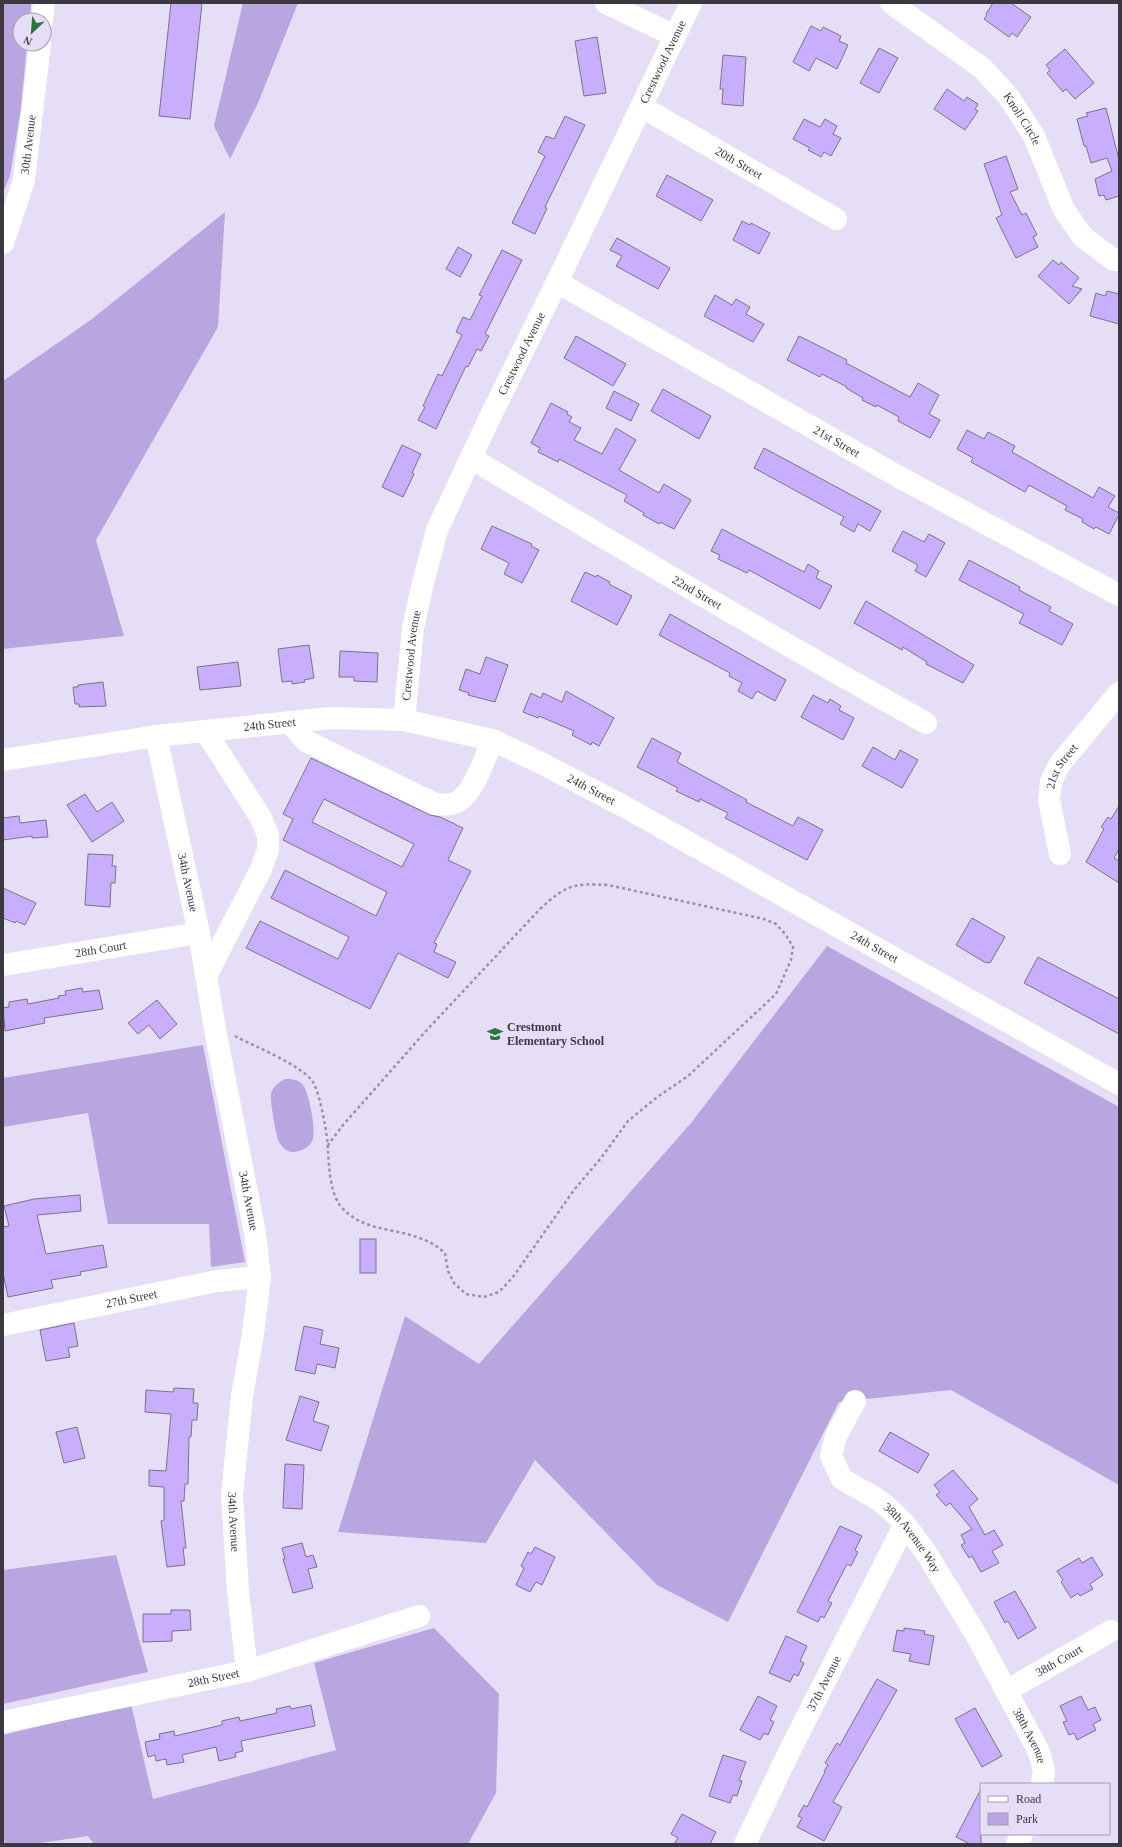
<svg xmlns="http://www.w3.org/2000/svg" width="1122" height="1847" font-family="Georgia,serif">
	<rect width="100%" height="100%" fill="#e6def7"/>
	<g fill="#b9a6e0">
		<path d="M 3,3 L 31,3 L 30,20 L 20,20 L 20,44 L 27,44 L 21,108 L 10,176 L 3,192 Z"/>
		<path d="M 243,3 L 298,3 L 258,103 L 230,159 L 214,126 Z"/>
		<path d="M 225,212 L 218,327 L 96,540 L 124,636 L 3,649 L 3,381 L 92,319 Z"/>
		<path d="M 827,946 L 1119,1107 L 1119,1485 L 951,1390 L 839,1402 L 728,1622 L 657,1585 L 535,1460 L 486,1543 L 338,1532 L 405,1316 L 479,1364 L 691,1123 Z"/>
		<path d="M 203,1045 L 245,1262 L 211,1267 L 209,1224 L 108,1224 L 88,1113 L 3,1127 L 3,1078 Z"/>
		<path d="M 285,1079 C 291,1079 297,1079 302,1084 C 309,1090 316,1131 313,1139 C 310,1147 301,1152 293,1152 C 287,1152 282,1147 279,1142 C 276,1136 270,1101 271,1094 C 273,1086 278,1083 285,1079 Z"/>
		<path d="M 116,1555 L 148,1672 L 3,1704 L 3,1570 Z"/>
		<path d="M 434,1628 L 499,1694 L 496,1793 L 468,1844 L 94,1844 L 88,1836 L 34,1844 L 5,1844 L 3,1833 L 3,1735 L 131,1704 L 153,1799 L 336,1750 L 314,1663 Z"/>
	</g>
	<g fill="#caaefe" stroke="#7a7389" fill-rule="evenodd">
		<path d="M 171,3 L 202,3 L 190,119 L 159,116 Z"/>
		<path d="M 993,3 L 1011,3 L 1031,17 L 1017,37 L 1012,33 L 1009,37 L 984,19 L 987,15 L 986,14 Z"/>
		<path d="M 811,26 L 821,31 L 823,27 L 841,36 L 839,41 L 848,45 L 837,69 L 816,58 L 809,71 L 793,62 Z"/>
		<path d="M 597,37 L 606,93 L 584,96 L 575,41 Z"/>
		<path d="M 879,48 L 898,58 L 879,93 L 860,83 Z"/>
		<path d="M 1065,49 L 1094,83 L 1075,99 L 1066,89 L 1063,92 L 1047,73 L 1050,70 L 1046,65 Z"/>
		<path d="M 723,55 L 746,57 L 743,106 L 722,104 L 723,89 L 720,89 Z"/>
		<path d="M 947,89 L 964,101 L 967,97 L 978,104 L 975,109 L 978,111 L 965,130 L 934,109 Z"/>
		<path d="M 1106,108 L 1119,160 L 1119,196 L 1106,200 L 1104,195 L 1099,196 L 1095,179 L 1112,171 L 1107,158 L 1091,163 L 1086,146 L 1084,146 L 1077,119 L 1088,116 L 1086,113 Z"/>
		<path d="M 565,116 L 585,125 L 545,207 L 547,208 L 535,234 L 512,223 L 545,156 L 538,152 L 546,136 L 554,139 Z"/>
		<path d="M 804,119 L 820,127 L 825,119 L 837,126 L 833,134 L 841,138 L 831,156 L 824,152 L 821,157 L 808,150 L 810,148 L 793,139 Z"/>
		<path d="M 1006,156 L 1018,189 L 1010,192 L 1022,215 L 1026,213 L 1037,235 L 1033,237 L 1038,247 L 1016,258 L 996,218 L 1002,215 L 984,164 Z"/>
		<path d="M 667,175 L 713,200 L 701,221 L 656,196 Z"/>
		<path d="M 742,221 L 750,225 L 751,223 L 770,233 L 759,254 L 733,240 Z"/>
		<path d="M 617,238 L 670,268 L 658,289 L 616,266 L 622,256 L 610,250 Z"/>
		<path d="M 458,247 L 472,255 L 460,277 L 446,269 Z"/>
		<path d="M 502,250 L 522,260 L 485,334 L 489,336 L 481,351 L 477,349 L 468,367 L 466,366 L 436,429 L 418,420 L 425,407 L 423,406 L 438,374 L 442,376 L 462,335 L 456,332 L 463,317 L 470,320 L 482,296 L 479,295 Z"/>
		<path d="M 1053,260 L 1059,265 L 1061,262 L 1079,278 L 1072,286 L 1082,289 L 1069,304 L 1038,276 Z"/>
		<path d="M 1107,291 L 1119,294 L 1119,324 L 1090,316 L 1096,293 L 1105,296 Z"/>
		<path d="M 715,295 L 732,305 L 736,299 L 750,307 L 746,314 L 764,324 L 753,342 L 704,316 Z"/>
		<path d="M 576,336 L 626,364 L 613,386 L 564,358 Z"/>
		<path d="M 799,336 L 847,360 L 846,363 L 910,397 L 918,383 L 939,395 L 929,414 L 940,420 L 930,438 L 898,421 L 899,417 L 877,405 L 876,407 L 862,400 L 863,398 L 846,388 L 847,387 L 822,374 L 820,377 L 787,360 Z"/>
		<path d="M 663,389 L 711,416 L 699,439 L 651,411 Z"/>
		<path d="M 614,391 L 639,404 L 631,421 L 606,408 Z"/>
		<path d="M 551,403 L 568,412 L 567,414 L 572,417 L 569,422 L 581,428 L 574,440 L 602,454 L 616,428 L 636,440 L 619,470 L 659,493 L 664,484 L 691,500 L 674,529 L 660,522 L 659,524 L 643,515 L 644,513 L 624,501 L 627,495 L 559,459 L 558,462 L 538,452 L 540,448 L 531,443 Z"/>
		<path d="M 967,430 L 984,439 L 988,432 L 1015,446 L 1012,452 L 1093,498 L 1099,487 L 1115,496 L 1108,507 L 1119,513 L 1119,515 L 1109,534 L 1096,527 L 1094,529 L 1082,522 L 1083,519 L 1065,510 L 1067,506 L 1029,485 L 1025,492 L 971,462 L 973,458 L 957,449 Z"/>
		<path d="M 402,445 L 421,454 L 412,473 L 414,474 L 403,497 L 382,487 Z"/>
		<path d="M 764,448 L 881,511 L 870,531 L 858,524 L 854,532 L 840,524 L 844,517 L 754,468 Z"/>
		<path d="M 492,526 L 532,544 L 531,546 L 539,550 L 522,583 L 504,574 L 509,563 L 481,549 Z"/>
		<path d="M 722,529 L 804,572 L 808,564 L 819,571 L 816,578 L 832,586 L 820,609 L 749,570 L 747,573 L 718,559 L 720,555 L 711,551 Z"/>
		<path d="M 903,531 L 924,542 L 929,534 L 945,543 L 926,577 L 915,571 L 918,565 L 892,551 Z"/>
		<path d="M 969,560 L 1020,587 L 1019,590 L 1051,607 L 1049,611 L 1073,624 L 1062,645 L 1019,623 L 1024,614 L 959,580 Z"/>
		<path d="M 585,572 L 596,577 L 597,575 L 610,582 L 609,584 L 632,596 L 617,625 L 571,601 Z"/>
		<path d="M 866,601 L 974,665 L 963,683 L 926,664 L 927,662 L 903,647 L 902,650 L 854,623 Z"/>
		<path d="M 670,614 L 786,680 L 775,701 L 757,691 L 752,699 L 738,691 L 742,683 L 729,676 L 730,673 L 659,635 Z"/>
		<path d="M 309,645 L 314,678 L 304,680 L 305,682 L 292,684 L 292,681 L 282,682 L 278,649 Z"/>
		<path d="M 340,651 L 378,653 L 377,682 L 354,681 L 354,677 L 339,677 Z"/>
		<path d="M 486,657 L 508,665 L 495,702 L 468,695 L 469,693 L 459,690 L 466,669 L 480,674 Z"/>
		<path d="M 238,662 L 241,686 L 200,690 L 197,667 Z"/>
		<path d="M 103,682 L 106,706 L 79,707 L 79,704 L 75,704 L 73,687 L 78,687 L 78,685 Z"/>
		<path d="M 566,691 L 614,718 L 599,746 L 592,742 L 591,745 L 572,735 L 574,731 L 539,716 L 538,718 L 523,712 L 531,693 L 541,698 L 543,693 L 562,702 Z"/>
		<path d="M 813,695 L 828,703 L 830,699 L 841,706 L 839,710 L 854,718 L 843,740 L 801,717 Z"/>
		<path d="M 652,738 L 681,753 L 677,762 L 747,800 L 746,802 L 793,826 L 798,817 L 823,830 L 807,860 L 725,818 L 728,813 L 700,799 L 699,802 L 676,791 L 678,788 L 637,767 Z"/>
		<path d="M 873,747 L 895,760 L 900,750 L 918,760 L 902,788 L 862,766 Z"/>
		<path d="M 311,758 L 430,815 L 440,817 L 463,828 L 448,860 L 471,871 L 434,943 L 437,944 L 434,952 L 456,962 L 448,978 L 398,953 L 370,1009 L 246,948 L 260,921 L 338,959 L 349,937 L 271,898 L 285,870 L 376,916 L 387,892 L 283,840 L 293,819 L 283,814 ZM 324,799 L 414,844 L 402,867 L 312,822 Z"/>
		<path d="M 85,794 L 97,812 L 112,802 L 124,821 L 92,842 L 67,805 Z"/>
		<path d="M 1119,806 L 1119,849 L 1114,858 L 1119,861 L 1119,883 L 1086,862 L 1104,829 L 1101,827 L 1108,817 L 1111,819 Z"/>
		<path d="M 19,816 L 20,823 L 46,820 L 48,837 L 32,838 L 32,836 L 3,840 L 3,818 Z"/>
		<path d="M 88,854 L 113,855 L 112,866 L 116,866 L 115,883 L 111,883 L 110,907 L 85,905 Z"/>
		<path d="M 3,888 L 36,903 L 25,925 L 16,921 L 15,923 L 3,918 Z"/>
		<path d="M 972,918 L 1005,937 L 990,963 L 987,962 L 986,963 L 956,945 Z"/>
		<path d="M 1038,957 L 1119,999 L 1119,1034 L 1024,983 Z"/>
		<path d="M 82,988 L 83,992 L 99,990 L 103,1009 L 44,1018 L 45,1023 L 5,1031 L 3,1008 L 9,1007 L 9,1002 L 27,999 L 28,1004 L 59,998 L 58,996 L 66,995 L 65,991 Z"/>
		<path d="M 157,1000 L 177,1024 L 160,1039 L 149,1025 L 138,1034 L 128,1023 Z"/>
		<path d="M 80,1195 L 81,1211 L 37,1215 L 46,1254 L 103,1245 L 107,1267 L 80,1272 L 81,1275 L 51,1280 L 53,1288 L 8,1297 L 3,1273 L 3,1227 L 9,1226 L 4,1206 L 34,1199 Z"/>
		<rect x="360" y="1239" width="16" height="34"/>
		<path d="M 74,1323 L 78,1346 L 68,1348 L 70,1357 L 46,1361 L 40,1330 Z"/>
		<path d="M 304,1326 L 323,1330 L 320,1344 L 339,1348 L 335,1368 L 317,1364 L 315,1374 L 295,1370 Z"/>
		<path d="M 174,1388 L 194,1389 L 193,1403 L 198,1403 L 197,1420 L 192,1420 L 191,1437 L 189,1437 L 188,1484 L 185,1484 L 184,1501 L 181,1501 L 186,1548 L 183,1548 L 185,1565 L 167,1567 L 161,1521 L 164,1520 L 164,1487 L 149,1486 L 149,1470 L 166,1471 L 171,1414 L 145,1412 L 146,1390 L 173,1392 Z"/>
		<path d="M 300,1396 L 319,1402 L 313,1421 L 329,1426 L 321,1451 L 286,1440 Z"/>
		<path d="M 77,1427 L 85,1458 L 64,1463 L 56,1432 Z"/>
		<path d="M 890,1432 L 929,1454 L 918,1473 L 879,1451 Z"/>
		<path d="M 285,1464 L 304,1465 L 302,1509 L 283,1508 Z"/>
		<path d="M 953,1470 L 978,1499 L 969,1507 L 985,1535 L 994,1530 L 1003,1545 L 992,1551 L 999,1563 L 981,1572 L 972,1556 L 969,1558 L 961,1545 L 965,1543 L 961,1535 L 972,1529 L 950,1503 L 946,1506 L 936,1495 L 940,1492 L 934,1485 Z"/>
		<path d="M 840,1526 L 862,1536 L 855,1550 L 858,1552 L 851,1566 L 847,1564 L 828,1601 L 832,1603 L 824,1618 L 821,1616 L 818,1622 L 797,1612 Z"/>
		<path d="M 302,1543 L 306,1557 L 313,1555 L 317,1567 L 308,1569 L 313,1588 L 293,1593 L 283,1559 L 285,1559 L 282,1548 Z"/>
		<path d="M 535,1547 L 555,1557 L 542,1585 L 536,1582 L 530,1592 L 516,1585 L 524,1568 L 521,1566 L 528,1552 L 531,1554 Z"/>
		<path d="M 1092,1557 L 1103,1575 L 1090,1584 L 1093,1589 L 1080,1596 L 1078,1593 L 1071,1598 L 1061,1582 L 1063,1580 L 1057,1571 L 1079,1558 L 1082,1563 Z"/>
		<path d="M 1015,1591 L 1036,1628 L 1018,1639 L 1008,1621 L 1005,1623 L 994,1602 Z"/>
		<path d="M 171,1610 L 190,1610 L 191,1630 L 172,1631 L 172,1641 L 143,1642 L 143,1614 L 171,1614 Z"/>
		<path d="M 904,1628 L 925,1631 L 924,1634 L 934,1636 L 929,1665 L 909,1661 L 911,1654 L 893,1651 L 897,1630 L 904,1631 Z"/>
		<path d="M 786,1636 L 807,1646 L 800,1661 L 804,1663 L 798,1676 L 794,1674 L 790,1682 L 769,1673 Z"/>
		<path d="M 877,1679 L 897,1690 L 833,1802 L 842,1807 L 824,1841 L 797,1827 L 802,1818 L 798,1816 L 804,1805 L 807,1807 L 825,1772 L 824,1771 L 828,1765 L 825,1763 L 837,1743 L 840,1745 Z"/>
		<path d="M 758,1696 L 777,1706 L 770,1720 L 774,1722 L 768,1735 L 764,1733 L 760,1740 L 740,1730 Z"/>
		<path d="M 1081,1696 L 1088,1710 L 1095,1707 L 1101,1720 L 1093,1724 L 1096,1730 L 1077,1740 L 1074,1733 L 1069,1735 L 1063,1722 L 1067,1721 L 1060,1706 Z"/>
		<path d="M 311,1705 L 315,1726 L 241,1741 L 243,1751 L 235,1753 L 236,1757 L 219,1761 L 216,1747 L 182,1755 L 184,1762 L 167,1765 L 166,1759 L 156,1761 L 155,1755 L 148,1757 L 145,1742 L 160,1739 L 159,1734 L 174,1731 L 175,1736 L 222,1725 L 222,1721 L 239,1717 L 240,1721 L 277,1713 L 276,1709 L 290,1706 L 291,1709 Z"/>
		<path d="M 975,1708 L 1002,1756 L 982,1767 L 955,1719 Z"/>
		<path d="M 723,1755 L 746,1762 L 739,1780 L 742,1781 L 737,1796 L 733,1795 L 730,1803 L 709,1796 Z"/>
		<path d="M 981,1789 L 981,1844 L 970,1844 L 956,1837 Z"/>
		<path d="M 682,1814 L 716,1832 L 710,1844 L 674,1844 L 678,1838 L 671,1834 Z"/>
	</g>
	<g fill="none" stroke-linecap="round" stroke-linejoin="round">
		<path stroke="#9892a5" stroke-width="2.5" stroke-dasharray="3 3" stroke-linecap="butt" d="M 235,1036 C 254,1046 303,1066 313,1082 C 320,1093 328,1137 328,1151 C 329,1167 330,1190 339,1204 C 360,1232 394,1227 422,1239 C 431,1242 438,1247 445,1253 L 448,1271 L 454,1283 L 466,1294 L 484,1297 L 499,1292 L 513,1277 L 574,1190 L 601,1158 L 628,1121 L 656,1098 L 688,1076 L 776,994 L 791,960 L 793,947 L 786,935 L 776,924 L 764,919 L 608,885 C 573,883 566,885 540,909 L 425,1032 L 343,1125 L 328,1145"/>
		<g stroke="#fff" stroke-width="22">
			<path d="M 606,3 L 675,36"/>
			<path id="s1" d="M 891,3 L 982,68 L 1008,96 L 1034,136 L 1064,210 L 1083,237 L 1114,260 L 1119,260"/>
			<path d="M 42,20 L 44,3"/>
			<path id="s2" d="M 642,107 L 836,219"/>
			<path id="s3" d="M 3,243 L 24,180 L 40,44"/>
			<path id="s4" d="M 557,282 L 899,477 L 1119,595"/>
			<path id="s5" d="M 471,458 C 622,549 773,638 926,723"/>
			<path id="s6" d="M 404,720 L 413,628 L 422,587 L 437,530 L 490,417 L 557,282 L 691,3"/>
			<path d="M 290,723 L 306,741 L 435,804 C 440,804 446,805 451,804 C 472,801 485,758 492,740"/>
			<path d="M 206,732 L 261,818 L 268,835 L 268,850 L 261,869 L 206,976"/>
			<path id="s7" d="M 156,736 L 199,933 L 216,1035 L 255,1233 L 260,1277 L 253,1334 L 242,1396 L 232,1495 L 238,1591 L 247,1671"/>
			<path id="s8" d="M 3,760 L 156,736 L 331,718 L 404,720 L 492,740 L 541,763 L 625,807 L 1119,1084"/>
			<path id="s9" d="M 1060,854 L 1049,800 L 1051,782 L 1059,765 L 1119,693"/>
			<path id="s10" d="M 3,965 L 199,933"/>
			<path id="s11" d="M 3,1325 L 217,1281 L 260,1277"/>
			<path id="s12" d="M 855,1401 L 836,1436 L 831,1456 L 842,1479 L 874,1497 L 890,1509 L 905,1524 L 927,1554 L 979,1640 L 1039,1752 L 1044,1771 L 1042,1784"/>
			<path id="s13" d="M 1006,1691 L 1111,1631"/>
			<path id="s14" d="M 3,1722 L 247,1671 L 419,1616"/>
			<path id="s15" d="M 745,1844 L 789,1752 L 905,1524"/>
			<path d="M 1017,1844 L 1022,1834"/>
		</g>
	</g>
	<defs>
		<symbol id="school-bare" viewBox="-9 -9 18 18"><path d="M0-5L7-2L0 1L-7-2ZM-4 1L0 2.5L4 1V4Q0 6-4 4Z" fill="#2d7340" stroke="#e6def7" stroke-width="2.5" paint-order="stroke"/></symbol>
	</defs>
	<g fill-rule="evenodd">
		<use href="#school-bare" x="484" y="1023" width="22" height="22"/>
	</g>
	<g text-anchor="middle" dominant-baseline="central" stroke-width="3" stroke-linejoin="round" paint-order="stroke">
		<g font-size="12" fill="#3b3842" stroke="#e6def7">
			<text stroke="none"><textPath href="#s6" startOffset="713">Crestwood Avenue</textPath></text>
			<text stroke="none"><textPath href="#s1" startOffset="177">Knoll Circle</textPath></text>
			<text stroke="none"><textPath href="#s3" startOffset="102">30th Avenue</textPath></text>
			<text stroke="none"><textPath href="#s2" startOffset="112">20th Street</textPath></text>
			<text stroke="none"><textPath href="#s6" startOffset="389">Crestwood Avenue</textPath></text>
			<text stroke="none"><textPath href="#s4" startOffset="322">21st Street</textPath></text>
			<text stroke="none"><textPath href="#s5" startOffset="263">22nd Street</textPath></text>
			<text stroke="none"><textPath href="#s6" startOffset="65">Crestwood Avenue</textPath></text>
			<text stroke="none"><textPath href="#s8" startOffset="269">24th Street</textPath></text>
			<text stroke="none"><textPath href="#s9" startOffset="92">21st Street</textPath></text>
			<text stroke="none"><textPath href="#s8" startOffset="605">24th Street</textPath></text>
			<text stroke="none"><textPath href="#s7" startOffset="150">34th Avenue</textPath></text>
			<text stroke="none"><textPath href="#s8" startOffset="929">24th Street</textPath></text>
			<text stroke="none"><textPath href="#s10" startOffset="99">28th Court</textPath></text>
			<text stroke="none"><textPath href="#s7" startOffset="474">34th Avenue</textPath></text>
			<text stroke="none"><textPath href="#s11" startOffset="131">27th Street</textPath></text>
			<text stroke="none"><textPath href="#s7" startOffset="798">34th Avenue</textPath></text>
			<text stroke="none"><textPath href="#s12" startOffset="179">38th Avenue Way</textPath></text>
			<text stroke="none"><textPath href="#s13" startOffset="61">38th Court</textPath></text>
			<text stroke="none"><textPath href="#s14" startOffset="215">28th Street</textPath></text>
			<text stroke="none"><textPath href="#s15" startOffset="179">37th Avenue</textPath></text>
			<text stroke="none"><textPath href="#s12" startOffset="410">38th Avenue</textPath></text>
		</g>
		<g font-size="12" font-weight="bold" fill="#3b3842" stroke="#e6def7" text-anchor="start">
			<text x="507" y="1027">Crestmont<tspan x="507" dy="14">Elementary School</tspan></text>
		</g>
	</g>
	<rect width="1122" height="1847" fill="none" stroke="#3b3842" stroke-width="8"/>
	<rect x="980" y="1783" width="130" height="52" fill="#e6def7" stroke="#a29caf"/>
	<rect x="988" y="1796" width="20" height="6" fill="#ffffff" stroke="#a29caf"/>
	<text x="1016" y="1803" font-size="12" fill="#3b3842">Road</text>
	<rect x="988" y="1813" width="20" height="12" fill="#b9a6e0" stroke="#a29caf"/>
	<text x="1016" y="1823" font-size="12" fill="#3b3842">Park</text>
	<g transform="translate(32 32) rotate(206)"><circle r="19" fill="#e6def7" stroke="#a29caf"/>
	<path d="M0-3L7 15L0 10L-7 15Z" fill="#2d7340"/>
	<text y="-6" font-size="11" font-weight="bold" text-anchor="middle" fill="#3b3842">N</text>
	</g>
</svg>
